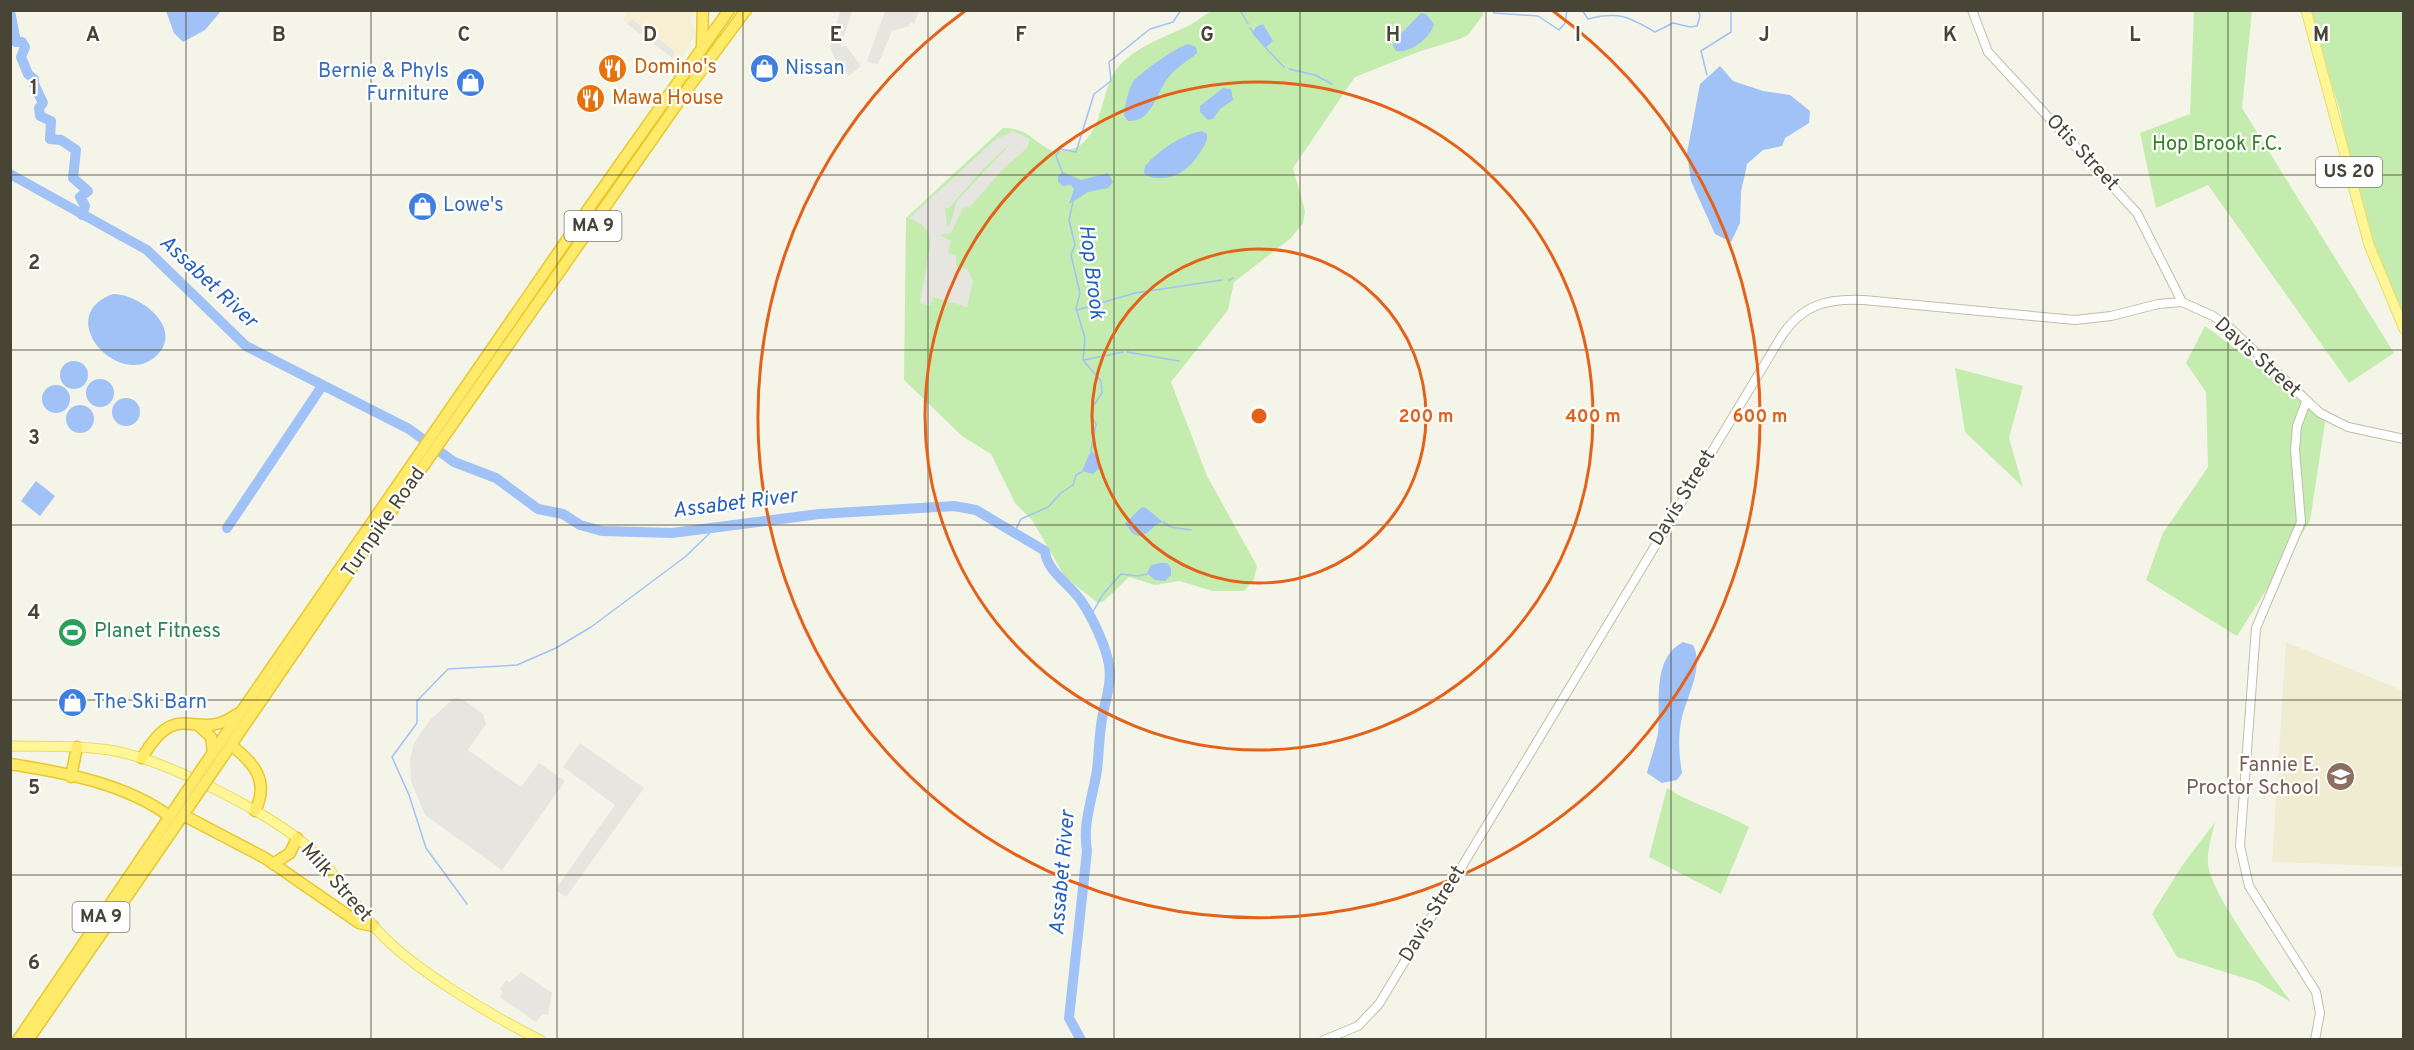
<svg xmlns="http://www.w3.org/2000/svg" width="2414" height="1050" font-family="Overpass,sans-serif">
	<rect width="100%" height="100%" fill="#f5f4e8"/>
	<path fill="#f8efd2" d="M 629,11 L 694,11 L 690,21 L 696,34 L 680,60 L 675,60 L 623,20 Z"/>
	<path fill="#efecd1" d="M 2286,642 L 2403,691 L 2403,867 L 2272,862 Z"/>
	<g fill="#c4ecae">
		<path d="M 1211,11 L 1483,11 L 1483,15 L 1468,35 L 1460,39 L 1418,52 L 1355,77 L 1293,168 L 1305,211 L 1303,223 L 1290,239 L 1234,282 L 1228,310 L 1171,382 L 1207,476 L 1257,566 L 1254,579 L 1244,591 L 1213,591 L 1179,581 L 1155,585 L 1129,577 L 1104,601 L 1098,603 L 1065,577 L 1032,520 L 1015,503 L 991,454 L 962,436 L 904,380 L 906,218 L 1003,128 C 1029,128 1033,142 1054,152 C 1062,150 1074,150 1080,145 C 1105,127 1100,88 1119,66 C 1138,45 1168,36 1192,24 C 1199,20 1204,15 1211,11 Z"/>
		<path d="M 2194,11 L 2252,11 L 2242,108 L 2394,353 L 2349,383 L 2208,185 L 2156,208 L 2140,133 L 2190,114 Z"/>
		<path d="M 2309,11 L 2403,11 L 2403,324 L 2356,194 L 2340,111 Z"/>
		<path d="M 2205,326 L 2326,416 L 2310,521 L 2237,636 L 2146,580 L 2163,533 L 2208,467 L 2206,392 L 2186,363 Z"/>
		<path d="M 1955,368 L 2023,386 L 2009,438 L 2023,487 L 1965,432 Z"/>
		<path d="M 1667,788 C 1693,805 1723,812 1749,827 L 1721,894 L 1649,857 Z"/>
		<path d="M 2215,822 C 2212,835 2207,850 2208,863 C 2208,890 2273,977 2291,1002 L 2257,982 L 2177,957 L 2152,914 L 2181,867 Z"/>
	</g>
	<g fill="#e6e5e0" fill-rule="evenodd">
		<path d="M 840,11 L 852,11 L 841,46 L 846,46 L 861,66 L 849,76 L 834,57 L 830,46 Z"/>
		<path d="M 885,11 L 919,11 L 914,24 L 910,22 L 909,26 L 892,31 L 878,64 L 871,63 L 867,61 Z"/>
		<path d="M 631,19 L 674,51 L 673,58 L 627,24 Z"/>
		<path d="M 1013,131 L 1030,139 L 1027,148 L 1003,169 L 970,207 L 963,208 L 951,233 L 940,235 L 951,241 L 948,253 L 956,255 L 956,266 L 968,270 L 973,281 L 967,307 L 933,297 L 930,306 L 920,303 L 930,246 L 929,233 L 922,225 L 909,218 L 996,139 ZM 1012,142 L 957,201 L 950,225 L 947,227 L 945,207 L 948,209 L 984,168 Z"/>
		<path d="M 454,698 L 462,699 L 483,714 L 486,724 L 468,750 L 521,787 L 539,763 L 565,781 L 502,870 L 425,815 L 411,781 L 410,759 L 414,743 L 430,720 Z"/>
		<path d="M 580,743 L 644,788 L 566,897 L 555,890 L 615,805 L 563,767 Z"/>
		<path d="M 521,972 L 552,993 L 548,1015 L 542,1014 L 536,1022 L 500,997 L 503,992 L 500,989 L 506,980 L 510,982 Z"/>
	</g>
	<g fill="#a0c2f6">
		<path d="M 166,11 L 166,10 L 221,11 L 205,30 L 183,42 L 174,33 Z"/>
		<path d="M 1421,13 L 1426,14 L 1434,24 C 1431,37 1410,54 1396,51 L 1393,46 L 1394,41 Z"/>
		<path d="M 1263,24 L 1273,41 L 1265,48 L 1252,33 L 1256,27 Z"/>
		<path d="M 1188,44 L 1196,47 L 1197,53 C 1188,61 1175,68 1168,78 C 1157,91 1152,123 1128,121 L 1124,115 C 1125,105 1128,91 1133,82 C 1139,73 1177,47 1188,44 Z"/>
		<path d="M 1720,66 L 1733,81 L 1763,91 L 1790,95 L 1810,111 L 1809,123 L 1785,138 L 1782,146 L 1763,150 L 1747,164 L 1741,192 L 1740,223 L 1731,242 L 1715,234 L 1691,181 L 1687,153 L 1700,84 Z"/>
		<path d="M 1223,88 L 1231,89 L 1233,100 L 1220,109 L 1213,119 L 1208,120 L 1200,112 L 1200,106 Z"/>
		<path d="M 1202,131 L 1207,134 L 1207,140 C 1198,158 1184,178 1162,178 C 1155,178 1149,178 1144,173 L 1145,166 C 1158,151 1182,134 1202,131 Z"/>
		<path d="M 1063,172 L 1081,180 L 1108,173 L 1113,182 L 1108,188 L 1088,192 L 1069,204 L 1074,189 L 1071,185 L 1062,186 L 1058,181 L 1058,176 Z"/>
		<path d="M 113,294 C 141,294 186,330 155,357 C 118,389 52,316 113,294 Z"/>
		<circle cx="74" cy="375" r="14"/>
		<circle cx="100" cy="393" r="14"/>
		<circle cx="56" cy="399" r="14"/>
		<circle cx="126" cy="412" r="14"/>
		<circle cx="80" cy="419" r="14"/>
		<path d="M 1091,450 L 1098,458 L 1101,467 L 1093,474 L 1082,471 Z"/>
		<path d="M 36,481 L 55,496 L 40,516 L 21,501 Z"/>
		<path d="M 1142,507 L 1146,508 L 1163,522 C 1152,524 1150,535 1138,536 L 1132,533 L 1125,523 Z"/>
		<path d="M 1160,563 L 1167,563 L 1171,568 L 1171,575 L 1165,581 L 1155,580 L 1147,573 L 1151,565 Z"/>
		<path d="M 1683,642 L 1693,645 C 1705,669 1685,698 1681,722 C 1678,739 1679,756 1682,773 L 1677,780 L 1662,783 L 1647,773 C 1650,760 1656,745 1658,733 C 1661,703 1651,659 1683,642 Z"/>
	</g>
	<g fill="none" stroke-linecap="round" stroke-linejoin="round">
		<g stroke="#a0c2f6" stroke-width="1.5">
			<path d="M 1240,10 L 1248,24"/>
			<path d="M 1492,10 L 1494,13 L 1538,16 L 1559,30 L 1565,23 L 1567,10"/>
			<path d="M 1582,10 L 1588,19 C 1619,11 1629,17 1655,32 L 1673,23 L 1690,27 L 1697,26 L 1700,16 L 1698,10"/>
			<path d="M 1250,28 L 1254,33"/>
			<path d="M 1266,48 L 1284,67"/>
			<path d="M 1289,69 L 1315,75 L 1332,84"/>
			<path d="M 1707,75 L 1701,51 L 1731,32 L 1731,10"/>
			<path d="M 1063,174 L 1056,156 L 1060,149 L 1076,152 L 1094,94 L 1111,81 L 1109,62 L 1150,29 L 1173,22 L 1181,10"/>
			<path d="M 1073,202 L 1069,220 L 1075,245 L 1071,255 L 1080,293 L 1076,308 L 1085,338 L 1083,360 L 1101,381 L 1102,393 L 1092,408 L 1092,417 L 1096,424 L 1091,450"/>
			<path d="M 1229,280 L 1233,278"/>
			<path d="M 1077,310 L 1135,293 L 1222,280"/>
			<path d="M 1127,352 L 1179,361"/>
			<path d="M 1084,360 L 1123,352"/>
			<path d="M 1163,522 L 1171,527 L 1191,530"/>
			<path d="M 1015,531 L 1021,519 L 1048,507 L 1061,493 L 1073,485 L 1076,475 L 1082,472"/>
			<path d="M 1089,619 L 1103,594 L 1121,574 L 1138,576 L 1147,574"/>
			<path d="M 467,904 L 426,848 L 409,795 L 392,757 L 417,723 L 417,701 L 448,669 L 517,665 L 556,648 L 591,627 L 685,557 L 716,527"/>
		</g>
		<g stroke="#a0c2f6" stroke-width="10">
			<path d="M 10,11 L 16,42 L 22,42 L 25,47 L 21,57 L 28,74 L 34,79 L 34,84 L 43,103 L 39,108 L 40,116 L 51,121 L 50,139 L 61,140 L 76,150 L 73,178 L 88,191 L 80,197 L 85,206 L 82,215"/>
			<path d="M 10,174 L 147,250 L 246,346 L 409,429 L 454,462 L 496,478 L 538,509 L 563,514 L 580,525 L 602,531 L 672,533 L 819,514 L 954,506 L 976,510 L 1045,551 C 1046,571 1071,585 1082,602 C 1092,617 1106,646 1109,665 C 1112,685 1105,700 1102,719 C 1099,736 1099,753 1097,770 C 1093,797 1082,823 1087,851 L 1069,1018 L 1081,1040"/>
			<path d="M 227,528 L 322,386"/>
		</g>
		<defs>
			<g id="minor">
				<path d="M 1972,10 L 1988,52 L 2137,213 L 2182,302"/>
				<path d="M 2306,402 L 2297,426 L 2295,450 L 2301,522 L 2256,628 L 2240,846 L 2249,886 L 2316,992 L 2320,1013 L 2315,1040"/>
				<path d="M 1324,1040 L 1358,1026 L 1379,1004 L 1781,337 C 1802,305 1826,298 1864,300 L 2075,320 L 2111,316 L 2158,304 L 2182,302 L 2213,316 L 2230,328 L 2320,413 L 2348,427 L 2404,439"/>
			</g>
			<g id="major">
				<path d="M 2306,10 L 2369,245 L 2404,329"/>
				<path d="M 10,746 C 45,747 80,745 115,751 C 167,761 268,812 308,847 C 336,872 353,904 378,931 C 414,970 492,1016 540,1040"/>
			</g>
			<g id="highway">
				<path d="M 702,46 L 703,10"/>
				<path d="M 198,725 L 211,737 L 213,752"/>
				<path d="M 231,745 C 254,763 270,781 255,811"/>
				<path d="M 142,758 C 179,694 195,745 237,714"/>
				<path d="M 10,764 C 63,772 126,784 169,816"/>
				<path d="M 201,770 L 589,208 L 729,10"/>
				<path d="M 211,774 L 356,562 L 689,87 L 746,10"/>
				<path d="M 71,777 L 77,747"/>
				<path d="M 183,815 L 265,858 L 359,923 L 373,926"/>
				<path d="M 273,864 L 290,853 L 297,838"/>
				<path d="M 18,1040 L 185,794"/>
				<path d="M 28,1040 L 194,799"/>
			</g>
		</defs>
		<use href="#minor" stroke="#c1bea9" stroke-width="10"/>
		<use href="#major" stroke="#ecdd5e" stroke-width="11"/>
		<use href="#highway" stroke="#e9c82e" stroke-width="13"/>
		<use href="#minor" stroke="#fff" stroke-width="8"/>
		<use href="#major" stroke="#fff697" stroke-width="9"/>
		<use href="#highway" stroke="#ffea69" stroke-width="10"/>
		<defs>
			<g id="highway-bridge">
				<path d="M 185,794 L 201,770"/>
				<path d="M 194,799 L 211,774"/>
			</g>
		</defs>
		<use href="#highway-bridge" stroke="#e9c82e" stroke-width="13" stroke-linecap="butt"/>
		<use href="#highway-bridge" stroke="#ffea69" stroke-width="10"/>
	</g>
	<path fill="none" stroke="#494536" stroke-width="1.5" stroke-opacity="0.55" d="M 186,10 L 186,1040M 371,10 L 371,1040M 557,10 L 557,1040M 743,10 L 743,1040M 928,10 L 928,1040M 1114,10 L 1114,1040M 1300,10 L 1300,1040M 1486,10 L 1486,1040M 1671,10 L 1671,1040M 1857,10 L 1857,1040M 2043,10 L 2043,1040M 2228,10 L 2228,1040M 10,175 L 2404,175M 10,350 L 2404,350M 10,525 L 2404,525M 10,700 L 2404,700M 10,875 L 2404,875"/>
	<g fill="none" stroke="#e4611a" stroke-width="3">
		<circle cx="1259" cy="416" r="167"/>
		<circle cx="1259" cy="416" r="334"/>
		<path d="M1553 11A501 501 0 1 1 965 11"/>
	</g>
	<defs>
		<symbol id="restaurant-disc" viewBox="-11 -11 22 22"><circle r="9.5" fill="#e8710a" stroke="#fff"/><path d="M-5-6h1v4h1v-4h1v4h1v-4h1v5L-1.5 .5V6h-2V.5L-5-1ZM5-6V6H3V1.5H1.5Q1.5-4 5-6Z" fill="#fff"/></symbol>
		<symbol id="shop-disc" viewBox="-11 -11 22 22"><circle r="9.5" fill="#3f7fe0" stroke="#fff"/><path d="M-5-2.5h2.3a2.7 3.5 0 0 1 5.4 0H5L5.5 6h-11ZM-1.5-2.5h3a1.5 2.3 0 0 0-3 0Z" fill="#fff"/></symbol>
		<symbol id="stadium-disc" viewBox="-11 -11 22 22"><circle r="9.5" fill="#2e9e5b" stroke="#fff"/><path d="M0-5a6.5 5 0 1 0 0 10a6.5 5 0 1 0 0-10ZM-3.5-1.8h7v3.6h-7Z" fill="#fff"/></symbol>
		<symbol id="school-disc" viewBox="-11 -11 22 22"><circle r="9.5" fill="#8d6e63" stroke="#fff"/><path d="M0-5L7-2L0 1L-7-2ZM-4 1L0 2.5L4 1V4Q0 6-4 4Z" fill="#fff"/></symbol>
	</defs>
	<g fill-rule="evenodd">
		<use href="#restaurant-disc" x="596" y="52" width="33" height="33"/>
		<use href="#shop-disc" x="748" y="52" width="33" height="33"/>
		<use href="#shop-disc" x="454" y="66" width="33" height="33"/>
		<use href="#restaurant-disc" x="574" y="82" width="33" height="33"/>
		<use href="#shop-disc" x="406" y="190" width="33" height="33"/>
		<use href="#stadium-disc" x="56" y="616" width="33" height="33"/>
		<use href="#shop-disc" x="56" y="686" width="33" height="33"/>
		<use href="#school-disc" x="2324" y="760" width="33" height="33"/>
	</g>
	<g text-anchor="middle" dominant-baseline="central" stroke-width="4.5" stroke-linejoin="round" paint-order="stroke">
		<g fill="#fff" stroke="#807d72" stroke-width="1.5">
			<rect x="2316" y="157" width="66" height="30" rx="4.5"/>
			<rect x="564.5" y="211" width="57" height="30" rx="4.5"/>
			<rect x="72.5" y="902" width="57" height="30" rx="4.5"/>
		</g>
		<g font-size="18" font-weight="bold" fill="#494536">
			<text x="2349" y="172">US 20</text>
			<text x="593" y="226">MA 9</text>
			<text x="101" y="917">MA 9</text>
		</g>
		<g font-size="20" fill="#c56008" stroke="#fff" text-anchor="start">
			<text x="634" y="68">Domino's</text>
			<text x="612" y="99">Mawa House</text>
		</g>
		<g font-size="20" fill="#366cbe" stroke="#fff" text-anchor="start">
			<text x="785" y="69">Nissan</text>
			<text x="449" y="72" text-anchor="end">Bernie &amp; Phyls<tspan x="449" dy="23">Furniture</tspan></text>
			<text x="443" y="206">Lowe's</text>
			<text x="93" y="703">The Ski Barn</text>
		</g>
		<g font-size="20" fill="#358024" stroke="#fff">
			<text x="2217" y="145">Hop Brook F.C.</text>
		</g>
		<g font-size="20" fill="#494536" stroke="#fff">
			<text transform="translate(2082 153) rotate(47)">Otis Street</text>
			<text transform="translate(2257 358) rotate(42)">Davis Street</text>
			<text transform="translate(1683 498) rotate(-59)">Davis Street</text>
			<text transform="translate(384 523) rotate(-55)">Turnpike Road</text>
			<text transform="translate(336 883) rotate(49)">Milk Street</text>
			<text transform="translate(1433 914) rotate(-59)">Davis Street</text>
		</g>
		<g font-size="20" fill="#27864d" stroke="#fff" text-anchor="start">
			<text x="94" y="632">Planet Fitness</text>
		</g>
		<g font-size="20" fill="#785e54" stroke="#fff" text-anchor="end">
			<text x="2319" y="766">Fannie E.<tspan x="2319" dy="23">Proctor School</tspan></text>
		</g>
		<g font-size="21" font-style="italic" fill="#2660bd" stroke="#fff">
			<text transform="translate(1091 272) rotate(83)">Hop Brook</text>
			<text transform="translate(208 282) rotate(43)">Assabet River</text>
			<text transform="translate(735 504) rotate(-7)">Assabet River</text>
			<text transform="translate(1063 873) rotate(-85)">Assabet River</text>
		</g>
	</g>
	<g font-size="20" text-anchor="middle" font-weight="bold" fill="#494536" stroke="#fff" stroke-width="4.5" stroke-linejoin="round" paint-order="stroke">
		<text x="93" y="41">A</text>
		<text x="279" y="41">B</text>
		<text x="464" y="41">C</text>
		<text x="650" y="41">D</text>
		<text x="836" y="41">E</text>
		<text x="1021" y="41">F</text>
		<text x="1207" y="41">G</text>
		<text x="1393" y="41">H</text>
		<text x="1578" y="41">I</text>
		<text x="1764" y="41">J</text>
		<text x="1950" y="41">K</text>
		<text x="2135" y="41">L</text>
		<text x="2321" y="41">M</text>
		<text x="34" y="94">1</text>
		<text x="34" y="269">2</text>
		<text x="34" y="444">3</text>
		<text x="34" y="619">4</text>
		<text x="34" y="794">5</text>
		<text x="34" y="969">6</text>
	</g>
	<circle cx="1259" cy="416" r="9" fill="#e4611a" stroke="#fff" stroke-width="3"/>
	<g font-size="18" text-anchor="middle" font-weight="bold" fill="#e4611a" stroke="#fff" stroke-width="4.5" stroke-linejoin="round" paint-order="stroke">
		<text x="1426" y="422">200 m</text>
		<text x="1593" y="422">400 m</text>
		<text x="1760" y="422">600 m</text>
	</g>
	<rect width="2414" height="1050" fill="none" stroke="#494536" stroke-width="24"/>
</svg>
